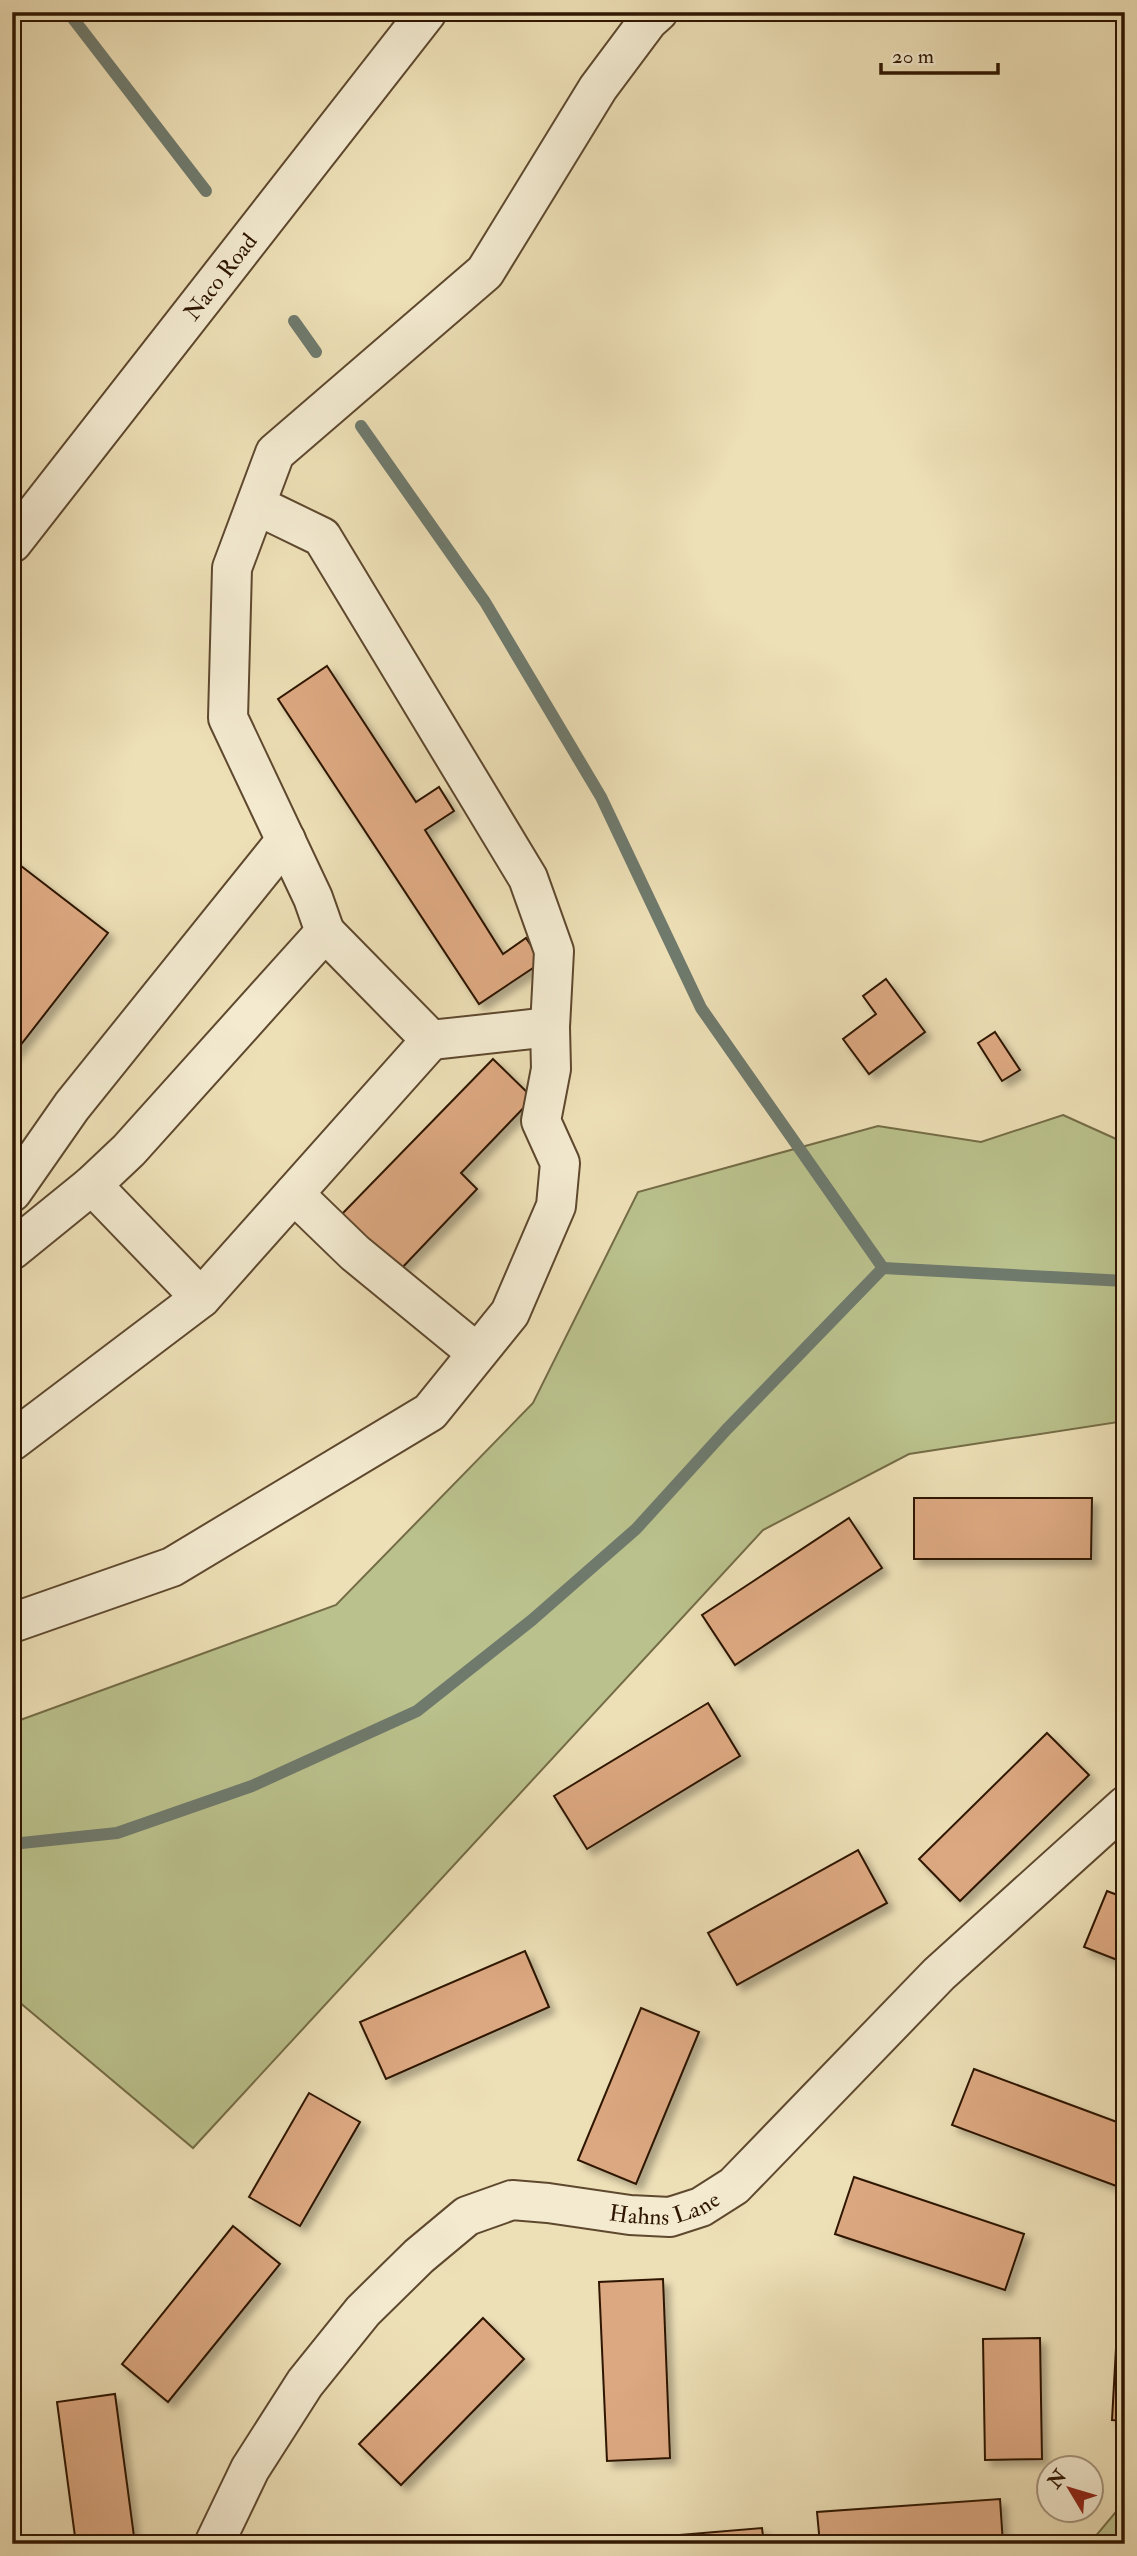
<svg xmlns="http://www.w3.org/2000/svg" width="1137" height="2556" font-family="'IM FELL Double Pica',serif">
	<defs>
		<filter id="shadow"><feDropShadow dx="6" dy="6" stdDeviation="3.5" flood-color="#0004"/></filter>
	</defs>
	<rect width="100%" height="100%" fill="#eddfb6"/>
	<filter id="stains"><feTurbulence type="fractalNoise" baseFrequency=".00286" numOctaves="4"/><feColorMatrix values="0 0 0 0 .2 0 0 0 0 .09 0 0 0 0 .02 0 0 0 .5 -.17"/></filter>
	<radialGradient id="worn" r=".72"><stop offset=".6" stop-color="#630" stop-opacity="0"/><stop offset="1" stop-color="#630" stop-opacity=".3"/></radialGradient>
	<g fill="#bac18c" stroke="#746c46" stroke-width="2">
		<path d="M 1063,1115 L 1125,1143 L 1125,1421 L 909,1454 L 763,1530 L 193,2148 L 12,1996 L 12,1723 L 336,1605 L 533,1403 L 638,1192 L 878,1126 L 981,1142 Z"/>
		<path d="M 1125,2501 L 1125,2544 L 1089,2544 Z"/>
	</g>
	<g fill="none" stroke-linecap="round" stroke-linejoin="round">
		<g stroke="#6f7a6d" stroke-width="12">
			<path d="M 68,12 L 206,191"/>
			<path d="M 294,321 L 316,352"/>
			<path d="M 361,426 L 485,602 L 601,797 L 701,1008 L 883,1268"/>
			<path d="M 12,1844 L 117,1833 L 252,1786 L 417,1711 L 532,1620 L 636,1529 L 727,1429 L 883,1268 L 1125,1281"/>
		</g>
	</g>
	<g fill="#dca881" stroke="#2f1601" stroke-width="2" filter="url(#shadow)">
		<path d="M 327,666 L 416,802 L 439,787 L 454,811 L 425,830 L 503,954 L 526,938 L 542,962 L 479,1004 L 278,699 Z"/>
		<path d="M 12,859 L 108,933 L 12,1056 Z"/>
		<path d="M 886,979 L 925,1032 L 869,1074 L 843,1039 L 876,1014 L 863,996 Z"/>
		<path d="M 995,1032 L 1020,1070 L 1002,1081 L 978,1043 Z"/>
		<path d="M 493,1059 L 533,1098 L 461,1173 L 477,1189 L 399,1271 L 341,1215 Z"/>
		<path d="M 914,1498 L 1092,1498 L 1091,1559 L 914,1559 Z"/>
		<path d="M 849,1518 L 882,1568 L 735,1665 L 702,1615 Z"/>
		<path d="M 708,1703 L 740,1756 L 587,1849 L 554,1796 Z"/>
		<path d="M 1047,1733 L 1089,1775 L 960,1901 L 919,1859 Z"/>
		<path d="M 858,1850 L 887,1903 L 737,1985 L 708,1933 Z"/>
		<path d="M 1107,1891 L 1125,1898 L 1125,1963 L 1084,1947 Z"/>
		<path d="M 525,1951 L 549,2007 L 386,2079 L 360,2022 Z"/>
		<path d="M 641,2008 L 699,2032 L 636,2184 L 578,2160 Z"/>
		<path d="M 974,2069 L 1125,2125 L 1125,2173 L 1119,2187 L 952,2125 Z"/>
		<path d="M 309,2093 L 360,2122 L 300,2226 L 249,2197 Z"/>
		<path d="M 854,2177 L 1024,2234 L 1005,2290 L 835,2234 Z"/>
		<path d="M 233,2226 L 280,2264 L 168,2402 L 122,2364 Z"/>
		<path d="M 1122,2241 L 1125,2241 L 1125,2421 L 1112,2420 Z"/>
		<path d="M 663,2279 L 670,2458 L 607,2461 L 599,2282 Z"/>
		<path d="M 483,2318 L 524,2359 L 401,2485 L 359,2444 Z"/>
		<path d="M 1040,2338 L 1042,2459 L 985,2460 L 983,2339 Z"/>
		<path d="M 115,2394 L 135,2544 L 76,2544 L 57,2402 Z"/>
		<path d="M 1000,2499 L 1003,2544 L 820,2544 L 817,2512 Z"/>
		<path d="M 762,2528 L 764,2544 L 584,2543 Z"/>
		<path d="M 544,2537 L 544,2544 L 436,2544 Z"/>
	</g>
	<g fill="none" stroke-linecap="round" stroke-linejoin="round">
		<defs>
			<g id="minor">
				<path d="M 256,505 L 322,537 L 528,878 L 554,951 L 550,1027"/>
				<path id="s1" d="M 12,543 L 427,12"/>
				<path d="M 92,1185 L 201,1298"/>
				<path d="M 12,1192 L 72,1106 L 286,840"/>
				<path d="M 294,1194 L 355,1253 L 477,1353"/>
				<path d="M 12,1250 L 92,1185 L 129,1150 L 325,932 L 313,898 L 228,718 L 232,568 L 275,453 L 485,272 L 598,88 L 648,21 L 658,12"/>
				<path d="M 12,1441 L 201,1298 L 431,1040 L 325,932"/>
				<path d="M 12,1623 L 172,1567 L 430,1412 L 510,1313 L 556,1206 L 560,1163 L 541,1121 L 551,1069 L 550,1027 L 431,1040"/>
				<path id="s2" d="M 214,2544 L 250,2469 L 305,2383 L 363,2311 L 419,2256 L 467,2216 L 512,2200 L 548,2203 L 630,2215 L 670,2217 L 701,2207 L 734,2186 L 939,1974 L 1125,1806"/>
			</g>
		</defs>
		<use href="#minor" stroke="#5e482e" stroke-width="42"/>
		<use href="#minor" stroke="#f3ead0" stroke-width="38"/>
	</g>
	<g text-anchor="middle" dominant-baseline="central" stroke-width="6" stroke-linejoin="round" paint-order="stroke">
		<g font-size="23" fill="#2f1601" stroke="#f3ead0">
			<text stroke="none"><textPath href="#s1" startOffset="338">Naco Road</textPath></text>
			<text stroke="none"><textPath href="#s2" startOffset="621">Hahns Lane</textPath></text>
		</g>
	</g>
	<rect width="1137" height="2556" fill="none" stroke="#eddfb6" stroke-width="42"/>
	<rect x="14" y="14" width="1109" height="2528" fill="none" stroke="#2f1601" stroke-width="3.5"/>
	<rect x="21" y="21" width="1095" height="2514" fill="none" stroke="#2f1601" stroke-width="2"/>
	<g transform="translate(1070 2489) rotate(308)"><circle r="33" fill="#f3ead0" stroke="#a5957d" stroke-width="2"/>
	<path d="M0-5L12 26L0 18L-12 26Z" fill="#8f2418"/>
	<text y="-10" font-size="19" font-weight="bold" text-anchor="middle" fill="#2f1601">N</text>
	</g>
	<path d="M881 63v10h117v-10" fill="none" stroke="#2f1601" stroke-width="3.5"/>
	<text x="892" y="63" font-size="21" fill="#2f1601" stroke="#f3ead0" stroke-width="5" paint-order="stroke">20 m</text>
	<rect width="100%" height="100%" filter="url(#stains)"/>
	<rect width="100%" height="100%" fill="url(#worn)"/>
</svg>
